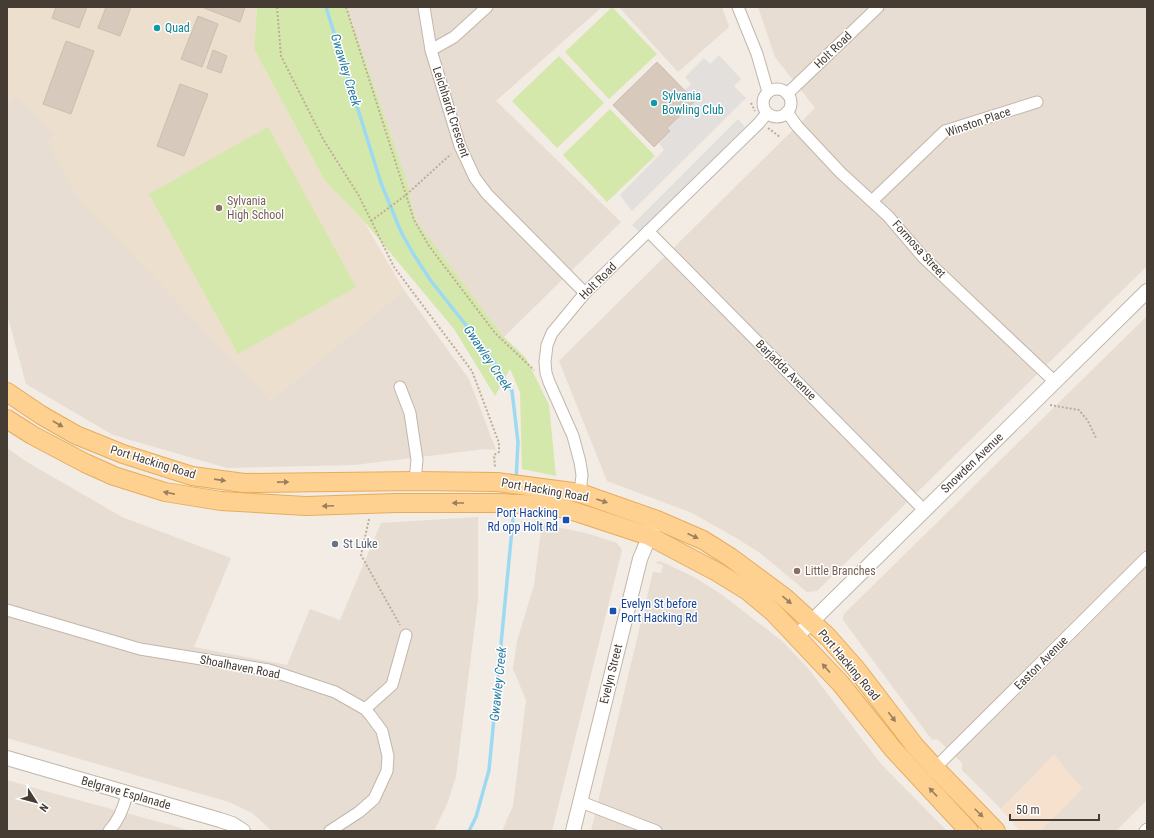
<svg xmlns="http://www.w3.org/2000/svg" width="1154" height="838" font-family="'Roboto Condensed',sans-serif">
	<rect width="100%" height="100%" fill="#f2ece4"/>
	<g fill="#e7ddd2">
		<path d="M 347,7 L 602,7 L 496,101 L 621,222 L 504,337 L 416,220 L 410,197 L 409,187 Z"/>
		<path d="M 619,7 L 722,7 L 729,27 L 678,72 Z"/>
		<path d="M 758,7 L 1147,7 L 1147,266 L 817,591 L 807,592 L 760,553 L 738,539 L 692,513 L 607,481 L 559,361 L 815,108 L 775,57 Z"/>
		<path d="M 17,94 L 55,134 L 48,143 L 271,400 L 404,290 L 469,379 L 496,450 L 485,449 L 354,465 L 227,468 L 113,435 L 26,384 L 7,314 L 7,104 Z"/>
		<path d="M 1147,316 L 1147,800 L 1116,831 L 1040,831 L 1082,789 L 1054,755 L 1001,809 L 962,770 L 962,763 L 937,739 L 932,740 L 843,620 L 844,614 Z"/>
		<path d="M 7,448 L 27,462 L 122,517 L 231,558 L 194,647 L 287,665 L 310,609 L 340,620 L 381,523 L 478,517 L 478,600 L 456,776 L 448,802 L 434,831 L 272,831 L 252,813 L 229,802 L 7,738 Z"/>
		<path d="M 540,524 L 586,533 L 617,543 L 622,550 L 552,831 L 502,831 L 513,806 L 526,700 L 513,669 L 517,641 L 534,585 L 541,531 Z"/>
		<path d="M 660,561 L 694,577 L 721,594 L 782,641 L 808,668 L 881,764 L 947,831 L 591,831 L 653,572 L 661,573 L 663,565 L 655,563 Z"/>
		<path d="M 7,780 L 45,791 L 192,831 L 7,831 Z"/>
	</g>
	<path fill="#f6e0ce" d="M 1054,755 L 1082,789 L 1040,831 L 1020,831 L 1001,809 Z"/>
	<path fill="#ecdfcd" d="M 7,7 L 257,7 L 254,49 L 325,181 L 363,220 L 404,290 L 271,400 L 76,196 L 48,143 L 55,134 L 17,95 L 7,104 Z"/>
	<g fill="#d4e8ab">
		<path d="M 257,7 L 347,7 L 409,187 L 410,197 L 416,220 L 504,337 L 526,358 L 549,405 L 556,476 L 522,469 L 520,392 L 510,369 L 495,396 L 454,329 L 363,220 L 325,181 L 254,49 Z"/>
		<path d="M 612,7 L 657,54 L 609,99 L 565,52 Z"/>
		<path d="M 559,56 L 604,103 L 557,148 L 512,101 Z"/>
		<path d="M 610,109 L 655,156 L 607,202 L 563,155 Z"/>
		<path d="M 268,127 L 356,287 L 238,354 L 149,194 Z"/>
	</g>
	<g fill="#e3dfdc">
		<path d="M 719,55 L 741,79 L 734,86 L 746,98 L 632,211 L 620,195 L 664,150 L 659,143 L 670,131 L 667,128 L 694,101 L 684,90 L 691,84 L 685,77 L 704,58 L 710,64 Z"/>
		<path d="M 738,119 L 745,127 L 639,232 L 632,225 Z"/>
	</g>
	<g fill="none" stroke-linecap="round" stroke-linejoin="round">
		<g stroke="#9ddaf2" stroke-width="3.5">
			<path d="M 326,7 L 381,183 L 401,232 L 414,255 L 431,281 L 488,353 L 512,391 L 518,442 L 516,480"/>
			<path d="M 469,831 L 476,817 L 489,770 L 514,508"/>
		</g>
	</g>
	<g fill="#d7c9bc" stroke="#cfbdac">
		<path d="M 56,7 L 87,7 L 79,28 L 52,18 Z"/>
		<path d="M 106,7 L 131,7 L 120,36 L 98,28 Z"/>
		<path d="M 204,7 L 245,7 L 240,22 L 204,8 Z"/>
		<path d="M 198,16 L 218,24 L 202,67 L 181,59 Z"/>
		<path d="M 66,41 L 94,51 L 71,114 L 43,104 Z"/>
		<path d="M 213,50 L 227,56 L 221,73 L 207,68 Z"/>
		<path d="M 657,62 L 695,101 L 667,128 L 670,131 L 654,147 L 613,105 Z"/>
		<path d="M 180,84 L 208,94 L 184,156 L 157,146 Z"/>
	</g>
	<g fill="none" stroke-linecap="round" stroke-linejoin="round">
		<defs>
			<g id="minor">
				<path d="M 424,7 L 431,50 L 460,146 L 475,178 L 487,194 L 585,293"/>
				<path d="M 738,7 L 757,54 L 768,92"/>
				<path d="M 431,50 L 454,37 L 487,7"/>
				<circle cx="777" cy="103" r="14"/>
				<path d="M 787,94 L 878,7"/>
				<path d="M 787,112 L 797,126 L 841,173 L 888,216 L 923,257 L 1055,382"/>
				<path d="M 872,201 L 945,131 L 1037,102"/>
				<path d="M 648,231 L 924,510"/>
				<path d="M 400,387 L 410,413 L 417,460 L 415,481"/>
				<path d="M 580,493 L 582,475 L 580,462 L 573,436 L 549,382 L 546,373 L 545,362 L 547,345 L 552,333 L 585,293 L 759,123 L 767,113"/>
				<path d="M 7,610 L 140,649 L 269,670 L 335,692 L 365,709 L 371,716 L 382,731 L 388,756 L 387,771 L 374,799 L 359,812 L 330,831"/>
				<path d="M 365,709 L 392,685 L 406,635"/>
				<path d="M 935,768 L 1147,557"/>
				<path d="M 581,802 L 656,831"/>
				<path d="M 109,831 C 119,820 124,808 127,793"/>
				<path d="M 1145,831 L 1147,829"/>
			</g>
			<g id="tertiary">
				<path d="M 797,636 L 1147,291"/>
				<path d="M 7,758 L 220,820 L 232,824 L 243,831"/>
				<path d="M 573,831 L 640,559 L 653,528"/>
			</g>
			<g id="primary">
				<path d="M 7,392 L 41,415 L 76,435 L 123,454 L 192,476 L 244,483 L 415,481 L 497,482 L 580,493 L 657,520 L 703,540 L 730,557 L 784,597 L 828,637 L 857,670 L 915,746 L 935,768 L 996,831"/>
				<path d="M 7,419 L 32,435 L 85,463 L 114,476 L 165,492 L 221,501 L 306,506 L 396,503 L 497,503 L 543,505 L 558,507 L 576,512 L 649,536 L 717,572 L 748,591 L 773,612 L 841,684 L 893,749 L 969,831"/>
			</g>
		</defs>
		<use href="#minor" stroke="#c1b6a9" stroke-width="13"/>
		<use href="#tertiary" stroke="#c1b6a9" stroke-width="16"/>
		<use href="#primary" stroke="#e6ac5e" stroke-width="20"/>
		<g stroke="#c0ac97" stroke-width="2" stroke-dasharray="2 2" stroke-linecap="butt">
			<path d="M 277,7 L 281,56 L 323,139 L 359,196 L 394,267 L 472,371 L 499,443 L 499,452 L 494,455 L 495,467"/>
			<path d="M 346,7 L 414,220 L 429,246 L 495,333 L 534,370"/>
			<path d="M 751,103 L 755,111"/>
			<path d="M 768,128 L 780,137"/>
			<path d="M 371,221 L 406,195 L 451,154"/>
			<path d="M 1050,405 L 1079,410 L 1088,421 L 1096,438"/>
			<path d="M 369,519 L 361,555 L 400,625"/>
		</g>
		<use href="#minor" stroke="#fff" stroke-width="11"/>
		<use href="#tertiary" stroke="#fff" stroke-width="14"/>
		<use href="#primary" stroke="#ffd190" stroke-width="18"/>
	</g>
	<defs><path id="oneway-solid" d="M-6-.8H1V-3.2L6.5 0L1 3.2V.8H-6Z"/></defs>
	<g fill="#997f5d">
		<use href="#oneway-solid" transform="translate(58 424) rotate(30)"/>
		<use href="#oneway-solid" transform="translate(220 480) rotate(8)"/>
		<use href="#oneway-solid" transform="translate(283 482) rotate(-1)"/>
		<use href="#oneway-solid" transform="translate(169 493) rotate(-169)"/>
		<use href="#oneway-solid" transform="translate(602 501) rotate(19)"/>
		<use href="#oneway-solid" transform="translate(458 503) rotate(-180)"/>
		<use href="#oneway-solid" transform="translate(328 506) rotate(178)"/>
		<use href="#oneway-solid" transform="translate(693 536) rotate(24)"/>
		<use href="#oneway-solid" transform="translate(787 600) rotate(40)"/>
		<use href="#oneway-solid" transform="translate(826 668) rotate(-132)"/>
		<use href="#oneway-solid" transform="translate(892 717) rotate(53)"/>
		<use href="#oneway-solid" transform="translate(933 792) rotate(-133)"/>
		<use href="#oneway-solid" transform="translate(979 813) rotate(45)"/>
	</g>
	<g fill="#0f9aa8" stroke="#fff" stroke-width="1.5">
		<circle cx="157" cy="28" r="4"/>
		<circle cx="654" cy="103" r="4"/>
	</g>
	<g fill="#8d6e63" stroke="#fff" stroke-width="1.5">
		<circle cx="219" cy="208" r="4"/>
		<circle cx="797" cy="571" r="4"/>
	</g>
	<g fill="#1a4fb4" stroke="#fff" stroke-width="1.5">
		<rect x="562" y="516" width="8" height="8" rx="2"/>
		<rect x="609" y="607" width="8" height="8" rx="2"/>
	</g>
	<circle fill="#6b7280" stroke="#fff" stroke-width="1.5" cx="335" cy="544" r="4"/>
	<g text-anchor="middle" dominant-baseline="central" stroke-width="3" stroke-linejoin="round" paint-order="stroke">
		<g font-size="12" fill="#0d838f" stroke="#fff" text-anchor="start">
			<text x="165" y="28">Quad</text>
			<text x="662" y="96">Sylvania<tspan x="662" dy="14">Bowling Club</tspan></text>
		</g>
		<g font-size="12" fill="#453c34" stroke="#fff">
			<text transform="translate(833 50) rotate(-44)">Holt Road</text>
			<text transform="translate(451 112) rotate(72)">Leichhardt Crescent</text>
			<text transform="translate(978 122) rotate(-19)">Winston Place</text>
			<text transform="translate(919 249) rotate(48)">Formosa Street</text>
			<text transform="translate(598 281) rotate(-45)">Holt Road</text>
			<text transform="translate(786 370) rotate(45)">Barjadda Avenue</text>
			<text transform="translate(153 462) rotate(17)">Port Hacking Road</text>
			<text transform="translate(972 463) rotate(-44)">Snowden Avenue</text>
			<text transform="translate(545 490) rotate(10)">Port Hacking Road</text>
			<text transform="translate(1041 663) rotate(-45)">Easton Avenue</text>
			<text transform="translate(849 665) rotate(50)">Port Hacking Road</text>
			<text transform="translate(240 667) rotate(11)">Shoalhaven Road</text>
			<text transform="translate(611 674) rotate(-76)">Evelyn Street</text>
			<text transform="translate(126 793) rotate(16)">Belgrave Esplanade</text>
		</g>
		<g font-size="12" fill="#785e54" stroke="#fff" text-anchor="start">
			<text x="227" y="201">Sylvania<tspan x="227" dy="14">High School</tspan></text>
			<text x="805" y="571">Little Branches</text>
		</g>
		<g font-size="12" fill="#164399" stroke="#fff" text-anchor="end">
			<text x="558" y="513">Port Hacking<tspan x="558" dy="14">Rd opp Holt Rd</tspan></text>
			<text x="621" y="604" text-anchor="start">Evelyn St before<tspan x="621" dy="14">Port Hacking Rd</tspan></text>
		</g>
		<g font-size="12" fill="#5b616d" stroke="#fff" text-anchor="start">
			<text x="343" y="544">St Luke</text>
		</g>
		<g font-size="13" font-style="italic" fill="#287ea3" stroke="#fff">
			<text transform="translate(346 70) rotate(73)">Gwawley Creek</text>
			<text transform="translate(488 358) rotate(56)">Gwawley Creek</text>
			<text transform="translate(498 684) rotate(-84)">Gwawley Creek</text>
		</g>
	</g>
	<rect width="1154" height="838" fill="none" stroke="#453c34" stroke-width="16"/>
	<g transform="translate(36 802) rotate(126)" stroke="#ffffff" stroke-width="3" paint-order="stroke">
	<path d="M0-3L7 15L0 10L-7 15Z" fill="#453c34"/>
	<text y="-6" font-size="11" font-weight="bold" text-anchor="middle" fill="#453c34">N</text>
	</g>
	<path d="M1010 814v6h89v-6" fill="none" stroke="#453c34" stroke-width="2"/>
	<text x="1016" y="814" font-size="12" fill="#453c34" stroke="#ffffff" stroke-width="3" paint-order="stroke">50 m</text>
</svg>
